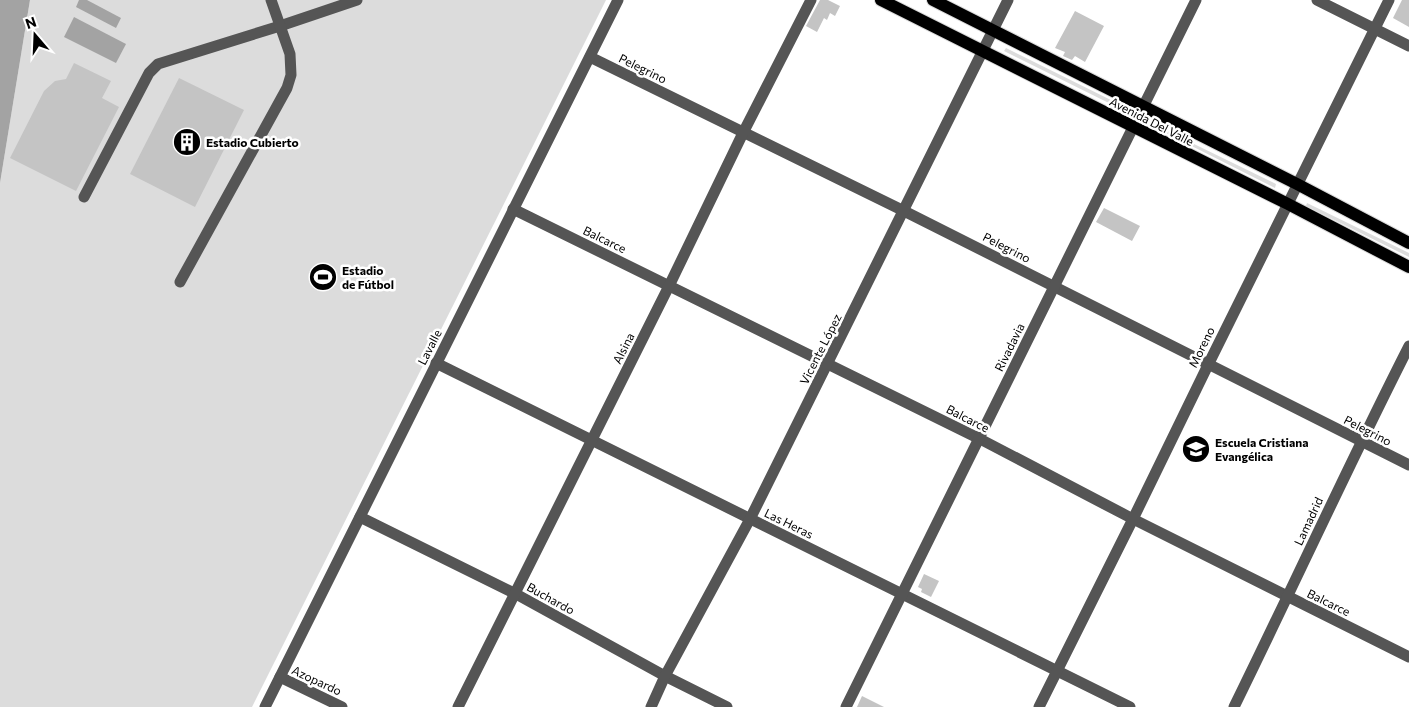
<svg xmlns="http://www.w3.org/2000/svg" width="1409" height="707" font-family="Commissioner,sans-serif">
	<rect width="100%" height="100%" fill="#fff"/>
	<g fill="#dcdcdc">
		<path d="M 30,0 L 606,0 L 252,707 L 0,707 L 0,183 Z"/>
		<path d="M 1006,48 L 1127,108 L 1125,111 L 1004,51 Z"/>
		<path d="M 1155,125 L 1276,184 L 1275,188 L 1154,127 Z"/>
		<path d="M 1307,203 L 1409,253 L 1409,257 L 1306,206 Z"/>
	</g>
	<g fill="#a3a3a3">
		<path d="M 0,0 L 30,0 L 0,183 Z"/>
		<path d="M 79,0 L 87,0 L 121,18 L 116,28 L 76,7 Z"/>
		<path d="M 74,17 L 126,44 L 116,63 L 64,37 Z"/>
	</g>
	<g fill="#c4c4c4">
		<path d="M 820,0 L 828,0 L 840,6 L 835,16 L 830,13 L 827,20 L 824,18 L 817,32 L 806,26 Z"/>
		<path d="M 1402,0 L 1409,0 L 1409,27 L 1393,18 Z"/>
		<path d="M 1075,11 L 1104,26 L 1085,62 L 1075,56 L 1072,60 L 1063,56 L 1065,52 L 1055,48 Z"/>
		<path d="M 74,63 L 111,81 L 102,98 L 119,107 L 76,191 L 10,158 L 44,91 L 55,81 L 66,79 Z"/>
		<path d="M 179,78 L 244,110 L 195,207 L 130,174 Z"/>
		<path d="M 1104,208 L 1140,226 L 1132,241 L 1096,222 Z"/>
		<path d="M 924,574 L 939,581 L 931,597 L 921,592 L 922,589 L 918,587 Z"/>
		<path d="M 862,696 L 884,707 L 857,707 Z"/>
	</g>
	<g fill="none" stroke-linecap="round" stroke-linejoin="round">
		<defs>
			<g id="major">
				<path d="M 881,0 L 1288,204 L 1409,267"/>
				<path d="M 933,0 L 1297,184 L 1409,243"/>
			</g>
		</defs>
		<use href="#major" stroke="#dbdbdb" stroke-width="14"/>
		<g stroke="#555" stroke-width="11">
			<path d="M 1317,0 L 1409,46"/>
			<path d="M 590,57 L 904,211 L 1409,465"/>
			<path d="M 84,197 L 149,73 L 158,64 L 280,26 L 357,0"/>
			<path d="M 513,209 L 980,439 L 1133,519 L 1409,657"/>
			<path d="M 180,282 L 287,88 L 291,75 L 290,54 L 271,0"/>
			<path d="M 436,363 L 1130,707"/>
			<path d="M 360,517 L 516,594 L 665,676 L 727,707"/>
			<path d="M 280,677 L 342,707"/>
			<path d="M 265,707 L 618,0"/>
			<path d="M 458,707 L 669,286 L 743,133 L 811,0"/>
			<path d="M 651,707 L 665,676 L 750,519 L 1008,0"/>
			<path d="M 846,707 L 1196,0"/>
			<path d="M 1039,707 L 1133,519 L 1209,363 L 1389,0"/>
			<path d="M 1234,707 C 1293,587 1348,466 1409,346"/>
		</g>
		<use href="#major" stroke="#000" stroke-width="12"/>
	</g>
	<defs>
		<symbol id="building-disc" viewBox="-11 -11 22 22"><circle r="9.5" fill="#000" stroke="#fff"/><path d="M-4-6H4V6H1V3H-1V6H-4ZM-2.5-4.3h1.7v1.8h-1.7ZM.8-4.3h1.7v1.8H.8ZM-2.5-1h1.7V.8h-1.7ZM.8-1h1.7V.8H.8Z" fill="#fff"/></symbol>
		<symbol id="stadium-disc" viewBox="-11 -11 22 22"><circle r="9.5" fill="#000" stroke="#fff"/><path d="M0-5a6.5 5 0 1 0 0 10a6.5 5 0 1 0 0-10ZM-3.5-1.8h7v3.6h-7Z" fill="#fff"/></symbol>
		<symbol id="school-disc" viewBox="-11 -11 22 22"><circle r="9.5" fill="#000" stroke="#fff"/><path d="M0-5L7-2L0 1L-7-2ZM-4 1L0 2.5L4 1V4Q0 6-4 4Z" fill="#fff"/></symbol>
	</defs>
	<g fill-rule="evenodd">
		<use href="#building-disc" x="171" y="126" width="32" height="32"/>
		<use href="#stadium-disc" x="307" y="261" width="32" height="32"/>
		<use href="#school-disc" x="1180" y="433" width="32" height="32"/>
	</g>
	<g text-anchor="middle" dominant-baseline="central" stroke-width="5" stroke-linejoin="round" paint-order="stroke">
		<g font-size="12" fill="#000" stroke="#fff">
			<text transform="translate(643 68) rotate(26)">Pelegrino</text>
			<text transform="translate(1152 121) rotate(27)">Avenida Del Valle</text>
			<text transform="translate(605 239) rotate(26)">Balcarce</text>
			<text transform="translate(1007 247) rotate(27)">Pelegrino</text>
			<text transform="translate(429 347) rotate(-63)">Lavalle</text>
			<text transform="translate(1009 347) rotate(-64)">Rivadavia</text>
			<text transform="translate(1201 347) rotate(-64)">Moreno</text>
			<text transform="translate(623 348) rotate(-63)">Alsina</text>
			<text transform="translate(820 349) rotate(-63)">Vicente López</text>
			<text transform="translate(968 418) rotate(27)">Balcarce</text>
			<text transform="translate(1368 430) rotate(27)">Pelegrino</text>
			<text transform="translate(1308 521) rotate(-65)">Lamadrid</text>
			<text transform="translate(789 523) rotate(26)">Las Heras</text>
			<text transform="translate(551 598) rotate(29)">Buchardo</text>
			<text transform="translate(1329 602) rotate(26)">Balcarce</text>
			<text transform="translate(317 680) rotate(25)">Azopardo</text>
		</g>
		<g font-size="12" font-weight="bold" fill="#000" stroke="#fff" text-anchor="start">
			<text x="206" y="142">Estadio Cubierto</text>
			<text x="342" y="270">Estadio<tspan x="342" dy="14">de Fútbol</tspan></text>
			<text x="1215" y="442">Escuela Cristiana<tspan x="1215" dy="14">Evangélica</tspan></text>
		</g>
	</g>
	<g transform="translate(35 35) rotate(341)" stroke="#ffffff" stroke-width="4" paint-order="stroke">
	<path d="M0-4L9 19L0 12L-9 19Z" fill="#000000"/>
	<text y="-8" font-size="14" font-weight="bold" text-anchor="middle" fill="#000000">N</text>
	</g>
</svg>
